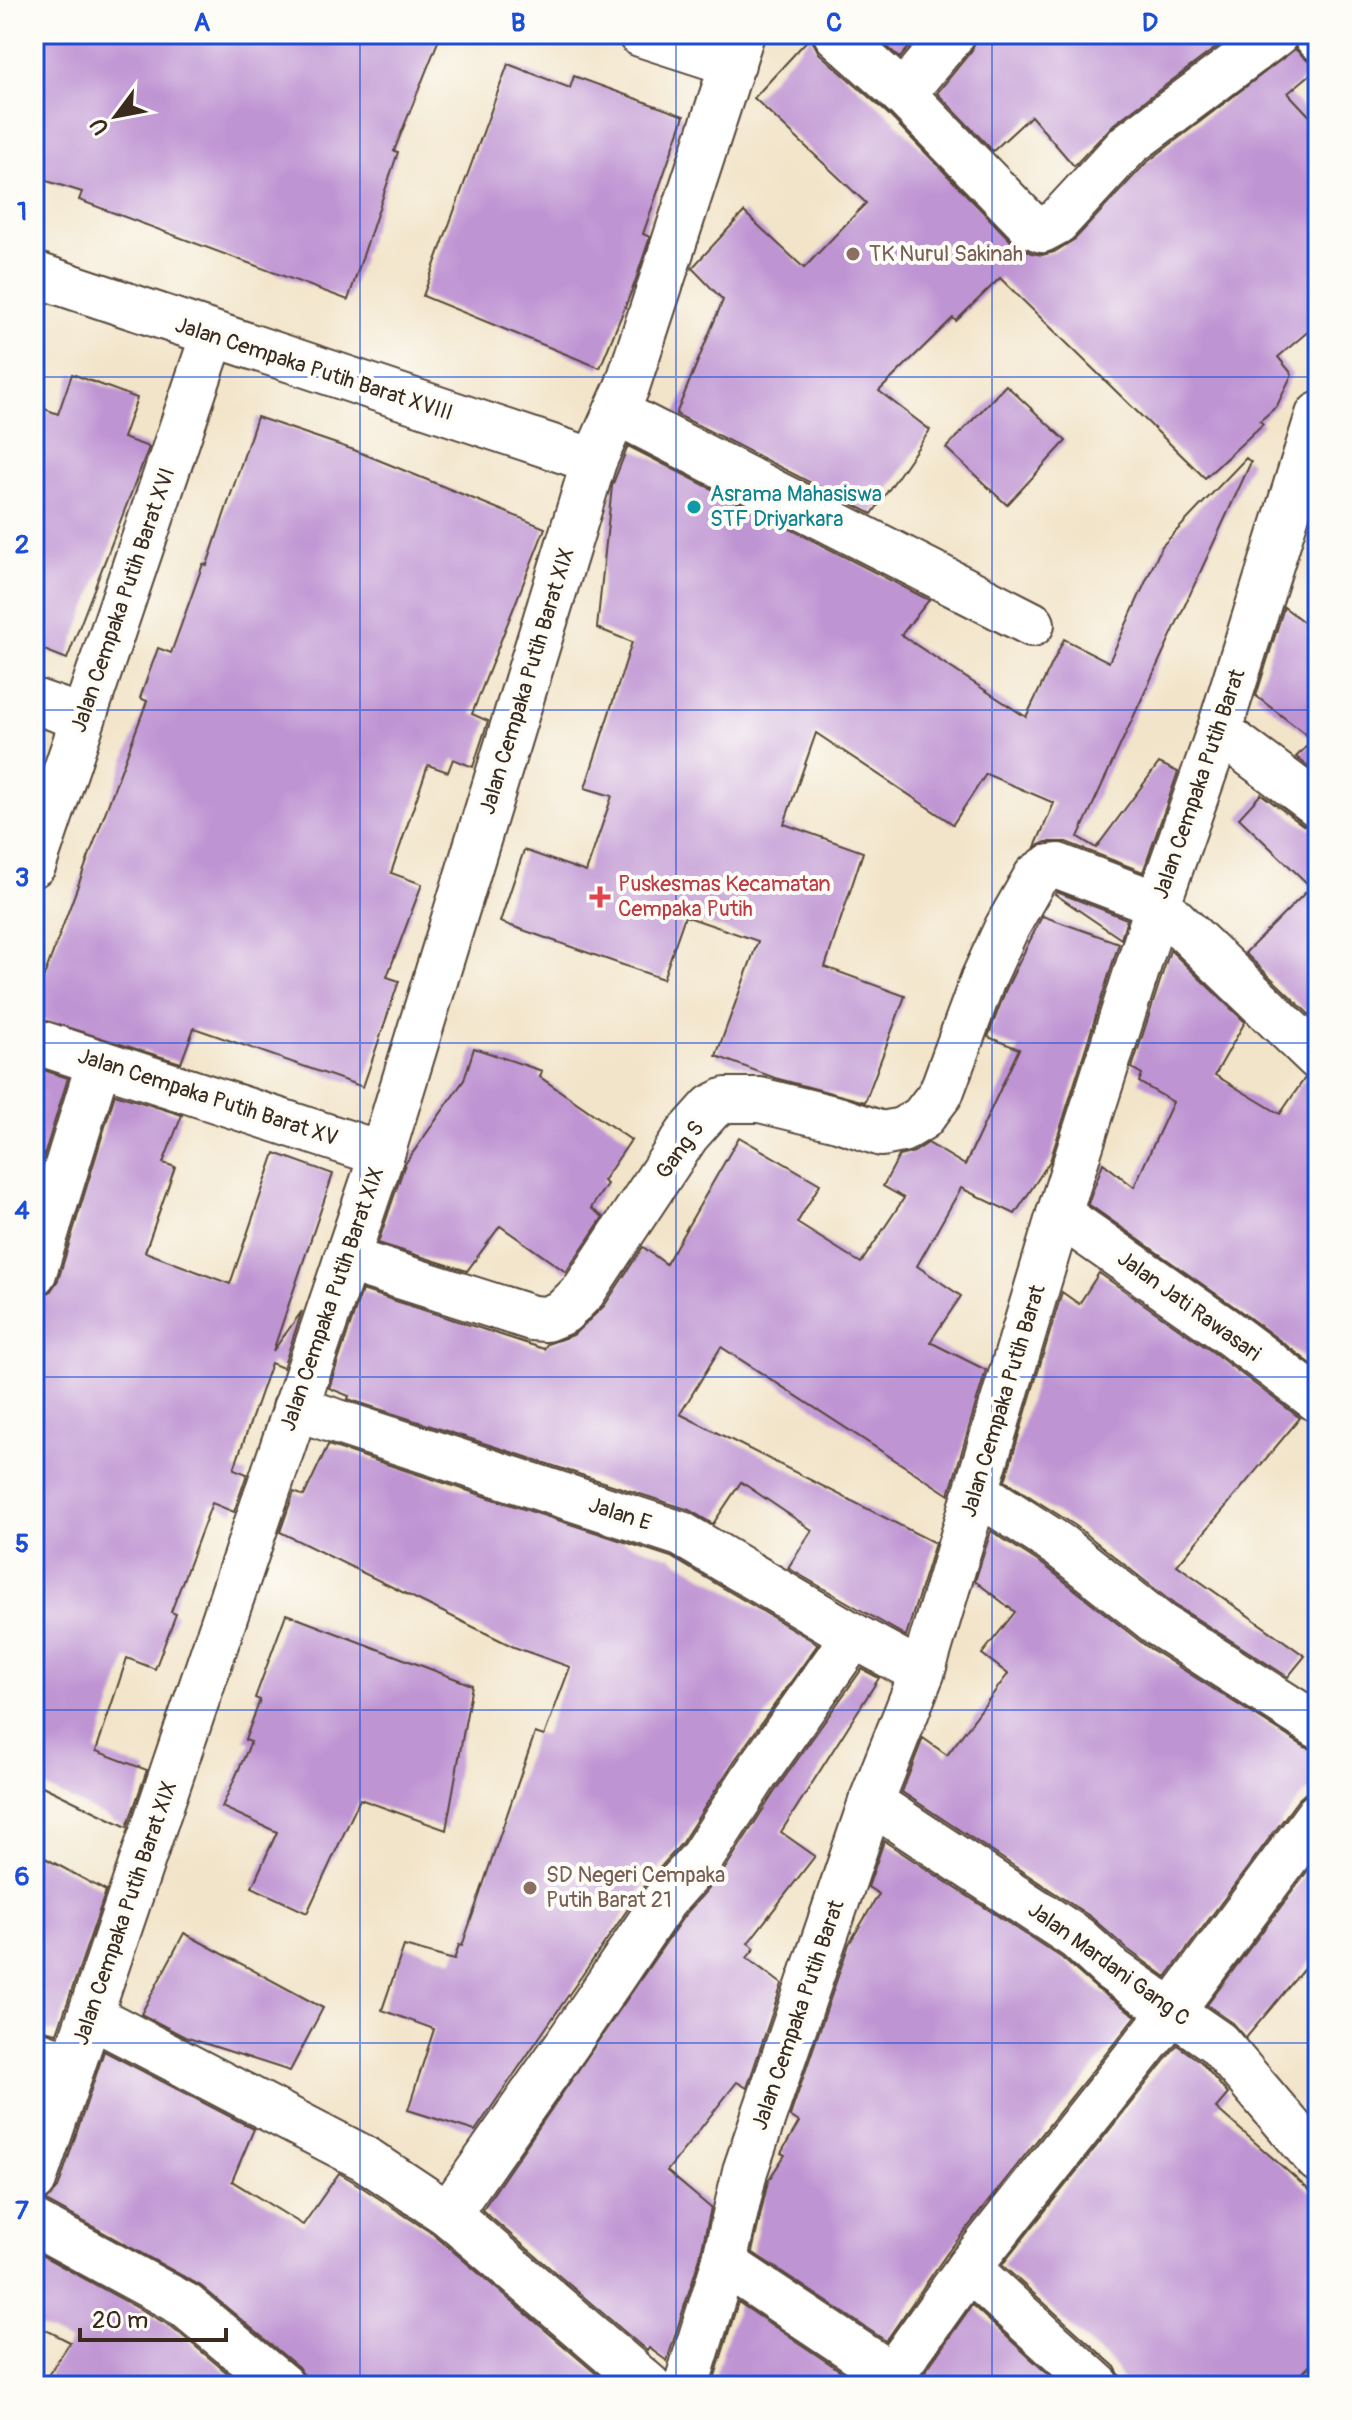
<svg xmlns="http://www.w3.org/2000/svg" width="1352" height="2420" font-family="Pangolin,sans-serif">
	<rect width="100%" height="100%" fill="#fdfcf7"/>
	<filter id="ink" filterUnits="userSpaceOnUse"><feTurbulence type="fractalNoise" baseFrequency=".0125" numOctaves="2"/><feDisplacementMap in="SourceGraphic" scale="16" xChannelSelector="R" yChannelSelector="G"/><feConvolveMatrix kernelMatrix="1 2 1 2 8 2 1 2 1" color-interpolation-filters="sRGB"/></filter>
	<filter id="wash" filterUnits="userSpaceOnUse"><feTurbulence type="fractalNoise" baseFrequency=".006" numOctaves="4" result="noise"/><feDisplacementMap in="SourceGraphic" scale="32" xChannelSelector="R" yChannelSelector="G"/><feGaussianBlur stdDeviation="1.8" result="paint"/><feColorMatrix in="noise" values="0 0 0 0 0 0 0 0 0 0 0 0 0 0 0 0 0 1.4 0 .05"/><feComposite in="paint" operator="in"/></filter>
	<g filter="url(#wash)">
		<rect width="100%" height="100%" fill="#f2e4c9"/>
		<g id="blocks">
			<g fill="#bf94d3">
				<path d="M 34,34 L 441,34 L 394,151 L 398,152 L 348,300 L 79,200 L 82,192 L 34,177 Z"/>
				<path d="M 873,34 L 920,34 L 900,58 Z"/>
				<path d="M 977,34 L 1234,34 L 1114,124 L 1074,166 L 1031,116 L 993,151 L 937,93 L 972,50 Z"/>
				<path d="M 812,35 L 813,42 L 819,53 L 886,112 L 1011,241 L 1032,253 L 1042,255 L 1054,252 L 1075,239 L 1146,163 L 1295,49 L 1308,61 L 1318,62 L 1318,68 L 1288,93 L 1318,125 L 1318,323 L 1278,357 L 1292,374 L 1277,406 L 1260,421 L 1263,424 L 1205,478 L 1000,278 L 956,321 L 953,318 L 879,391 L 930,430 L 872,514 L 676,414 L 723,300 L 692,268 L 744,212 L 804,268 L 866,203 L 754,98 Z"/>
				<path d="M 508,64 L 570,88 L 574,76 L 684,116 L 643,234 L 650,237 L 634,285 L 600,368 L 423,296 Z"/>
				<path d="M 72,374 L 137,398 L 123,438 L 149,447 L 67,659 L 34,646 L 34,405 L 58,414 Z"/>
				<path d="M 1006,385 L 1066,441 L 1007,505 L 946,448 Z"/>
				<path d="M 257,417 L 354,450 L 545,528 L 472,714 L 488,721 L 473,767 L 453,759 L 448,772 L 428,765 L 391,873 L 422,884 L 387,977 L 399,981 L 363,1087 L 194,1028 L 181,1063 L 34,1017 L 34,1003 L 147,701 L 140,698 L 158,648 L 171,653 L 203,564 L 207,565 Z"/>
				<path d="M 628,446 L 929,600 L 901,635 L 1026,717 L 1064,639 L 1109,662 L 1162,546 L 1246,458 L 1251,462 L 1078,837 L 1096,848 L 1159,763 L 1178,772 L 1143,872 L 1066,842 L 1046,842 L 1035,847 L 1054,803 L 986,774 L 953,824 L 816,733 L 784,824 L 863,852 L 825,967 L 905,996 L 865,1102 L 775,1078 L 716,1056 L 758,941 L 685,916 L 663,979 L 500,922 L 524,850 L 586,872 L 612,796 L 585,788 L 632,642 L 597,628 L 612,486 Z"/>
				<path d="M 1284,607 L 1318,633 L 1318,774 L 1296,757 L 1313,740 L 1256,696 Z"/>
				<path d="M 1261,794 L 1303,825 L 1318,830 L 1318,1023 L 1245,953 L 1311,887 L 1239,818 Z"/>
				<path d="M 1057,892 L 1127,919 L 1121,939 L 1055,894 Z"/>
				<path d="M 1043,914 L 1042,916 L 1119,943 L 1050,1161 L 1015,1214 L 961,1188 L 917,1266 L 961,1296 L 930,1342 L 986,1370 L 949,1495 L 721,1347 L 680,1414 L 935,1543 L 906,1636 L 788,1568 L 812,1530 L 741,1482 L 713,1524 L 689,1510 L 348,1399 L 349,1396 L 329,1388 L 362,1290 L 544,1349 L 547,1344 L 573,1335 L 604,1306 L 643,1247 L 666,1264 L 739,1137 L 820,1184 L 797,1223 L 861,1263 L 904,1198 L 883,1186 L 899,1156 L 914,1152 L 928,1143 L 965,1165 L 1019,1049 L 988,1037 L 1006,989 Z"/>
				<path d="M 1170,950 L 1245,1022 L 1215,1075 L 1280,1114 L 1305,1078 L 1318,1082 L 1318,1369 L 1239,1310 L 1088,1204 L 1103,1163 L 1134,1187 L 1173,1102 L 1139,1082 L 1142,1074 L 1132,1068 Z"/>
				<path d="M 474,1048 L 542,1071 L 540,1077 L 631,1140 L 603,1181 L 607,1184 L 591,1208 L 603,1217 L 566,1272 L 500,1226 L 467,1271 L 378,1243 L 405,1164 L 464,1080 Z"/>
				<path d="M 34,1067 L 68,1078 L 34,1188 Z"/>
				<path d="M 115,1094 L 182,1115 L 163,1163 L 175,1167 L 145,1252 L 230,1284 L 275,1153 L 333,1174 L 273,1351 L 302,1311 L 283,1368 L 271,1363 L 234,1469 L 247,1474 L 234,1512 L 212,1503 L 171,1612 L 176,1614 L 155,1669 L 127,1658 L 96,1751 L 147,1770 L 127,1827 L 34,1782 L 34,1297 L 50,1292 L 58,1280 Z"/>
				<path d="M 1099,1273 L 1210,1350 L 1300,1418 L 1177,1565 L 1305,1656 L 1288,1677 L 1175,1605 L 1076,1526 L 1005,1481 L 1062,1292 L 1079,1304 Z"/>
				<path d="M 328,1445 L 671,1557 L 818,1644 L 735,1760 L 681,1844 L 643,1887 L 475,2131 L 408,2110 L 434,2029 L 382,2010 L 404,1946 L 454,1960 L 459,1945 L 462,1946 L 535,1733 L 544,1736 L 570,1667 L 514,1647 L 280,1532 L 294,1492 L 304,1496 Z"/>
				<path d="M 991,1531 L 1045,1566 L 1146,1646 L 1305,1747 L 1318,1751 L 1318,1790 L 1307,1792 L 1298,1800 L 1166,1977 L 1127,1949 L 1091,1917 L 902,1792 L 923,1738 L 947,1755 L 1008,1674 L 982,1654 L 1015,1612 L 975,1581 Z"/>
				<path d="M 286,1614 L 472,1685 L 446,1830 L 360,1799 L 307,1913 L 252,1887 L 277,1832 L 222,1807 L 251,1742 L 245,1740 L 260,1700 L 255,1698 Z"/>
				<path d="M 862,1669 L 879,1678 L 781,1832 L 815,1856 L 748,1943 L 755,1948 L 747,1958 L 782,1984 L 747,2088 L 737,2082 L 667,2171 L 711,2208 L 700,2257 L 667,2361 L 649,2348 L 647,2351 L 482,2210 L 684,1916 L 722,1873 L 777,1788 Z"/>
				<path d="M 884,1841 L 1062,1958 L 1097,1989 L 1136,2016 L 948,2252 L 886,2341 L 752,2252 L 768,2181 L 785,2155 L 781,2153 L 799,2122 L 790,2116 L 849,1944 L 879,1894 L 868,1887 Z"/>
				<path d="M 34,1852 L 106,1891 L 57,2033 L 34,2028 Z"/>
				<path d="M 1318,1857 L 1318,1952 L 1246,2038 L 1233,2023 L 1207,2005 Z"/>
				<path d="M 184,1933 L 323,2008 L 290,2071 L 185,2037 L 141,2014 Z"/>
				<path d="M 1177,2045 L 1201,2062 L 1228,2094 L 1216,2108 L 1318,2198 L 1318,2357 L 1290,2386 L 1122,2386 L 1121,2378 L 1115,2367 L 1002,2265 Z"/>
				<path d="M 104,2051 L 254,2129 L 232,2181 L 303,2225 L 339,2173 L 351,2180 L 433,2234 L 607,2383 L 605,2386 L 306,2386 L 305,2377 L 298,2367 L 201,2286 L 46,2201 L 58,2188 Z"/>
				<path d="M 34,2251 L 171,2326 L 243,2386 L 41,2386 L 70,2342 L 34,2324 Z"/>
				<path d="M 738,2302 L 863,2386 L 712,2386 Z"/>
				<path d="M 972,2305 L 1061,2386 L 915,2386 Z"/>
			</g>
		</g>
	</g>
	<g filter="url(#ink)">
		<use href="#blocks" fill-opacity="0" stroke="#564638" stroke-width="2"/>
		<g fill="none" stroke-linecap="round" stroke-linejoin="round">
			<defs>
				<g id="minor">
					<path d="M 640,34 L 733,64"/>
					<path d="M 836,34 L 903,94 L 1029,224 L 1042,230 L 1057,222 L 1129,144 L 1276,34"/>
					<path d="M 1315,34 L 1318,38"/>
					<path d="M 903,94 L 953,34"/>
					<path d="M 34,274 L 594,461"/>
					<path d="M 616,412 L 1032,624"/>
					<path d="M 34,701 L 83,718"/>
					<path d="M 1219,731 L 1318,805"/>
					<path d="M 34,864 L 213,335"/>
					<path d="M 34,1041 L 382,1154"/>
					<path d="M 1059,1214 L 1225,1330 L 1318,1400"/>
					<path d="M 346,1259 L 532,1318 L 546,1319 L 563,1312 L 583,1292 L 687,1135 L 712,1107 L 726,1100 L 760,1100 L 838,1119 L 882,1134 L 902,1130 L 922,1118 L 941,1093 L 983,979 L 1007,927 L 1036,876 L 1049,867 L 1058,866 L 1158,904 L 1318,1058"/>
					<path d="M 34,1273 L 99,1062"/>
					<path d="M 295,1408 L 681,1534 L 854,1636 L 922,1673"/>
					<path d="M 977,1492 L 1060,1546 L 1160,1625 L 1318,1726"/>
					<path d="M 871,1802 L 1077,1938 L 1111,1969 L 1218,2043 L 1318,2160"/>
					<path d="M 91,2016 L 364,2158 L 448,2214 L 649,2386"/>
					<path d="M 34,2052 L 73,2065"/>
					<path d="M 34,2180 L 382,1154 L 594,461 L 627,387 L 742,34"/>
					<path d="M 448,2214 L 568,2043 L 664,1901 L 701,1859 L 756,1774 L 854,1636"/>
					<path d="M 34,2223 L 185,2305 L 282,2386"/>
					<path d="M 724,2263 L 892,2375 L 968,2268 L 1172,2011 L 1318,1815"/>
					<path d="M 968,2268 L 1098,2386"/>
					<path d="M 686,2386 L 724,2263 L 745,2171 L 871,1802 L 922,1673 L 1059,1214 L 1158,904 L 1219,731 L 1318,415"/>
				</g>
			</defs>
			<use href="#minor" stroke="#564638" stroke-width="48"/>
			<use href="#minor" stroke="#fff" stroke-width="44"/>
		</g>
	</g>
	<path fill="none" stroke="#1d4ed8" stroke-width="2" stroke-opacity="0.55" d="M 360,34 L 360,2386M 676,34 L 676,2386M 992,34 L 992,2386M 34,377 L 1318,377M 34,710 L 1318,710M 34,1043 L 1318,1043M 34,1377 L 1318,1377M 34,1710 L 1318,1710M 34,2043 L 1318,2043"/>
	<g fill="#8d6e63" stroke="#fdfcf7" stroke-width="3">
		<circle cx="853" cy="254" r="8"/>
		<circle cx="530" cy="1888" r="8"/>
	</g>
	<circle fill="#0f9aa8" stroke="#fdfcf7" stroke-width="3" cx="694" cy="507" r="8"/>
	<path fill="#e0444e" stroke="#fdfcf7" stroke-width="3" d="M596 885h8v8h8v8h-8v8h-8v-8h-8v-8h8z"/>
	<g text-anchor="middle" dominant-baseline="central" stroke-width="8" stroke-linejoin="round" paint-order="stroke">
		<g font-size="22" fill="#785e54" stroke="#fdfcf7" text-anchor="start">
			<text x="869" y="254">TK Nurul Sakinah</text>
			<text x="546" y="1875">SD Negeri Cempaka<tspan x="546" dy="25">Putih Barat 21</tspan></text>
		</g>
		<g font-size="22" fill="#3b2a1e" stroke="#fdfcf7">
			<text transform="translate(314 369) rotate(18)">Jalan Cempaka Putih Barat XVIII</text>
			<text transform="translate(123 600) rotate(-71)">Jalan Cempaka Putih Barat XVI</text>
			<text transform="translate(527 681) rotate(-73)">Jalan Cempaka Putih Barat XIX</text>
			<text transform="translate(1199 784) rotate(-71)">Jalan Cempaka Putih Barat</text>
			<text transform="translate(208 1097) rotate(18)">Jalan Cempaka Putih Barat XV</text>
			<text transform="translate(680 1150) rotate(-54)">Gang S</text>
			<text transform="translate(332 1299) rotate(-71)">Jalan Cempaka Putih Barat XIX</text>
			<text transform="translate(1189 1306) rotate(36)">Jalan Jati Rawasari</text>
			<text transform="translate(1003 1401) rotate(-73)">Jalan Cempaka Putih Barat</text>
			<text transform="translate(620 1514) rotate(18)">Jalan E</text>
			<text transform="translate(125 1913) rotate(-71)">Jalan Cempaka Putih Barat XIX</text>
			<text transform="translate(1109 1964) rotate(36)">Jalan Mardani Gang C</text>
			<text transform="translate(798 2015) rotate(-71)">Jalan Cempaka Putih Barat</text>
		</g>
		<g font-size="22" fill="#0d838f" stroke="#fdfcf7" text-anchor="start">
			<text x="710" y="494">Asrama Mahasiswa<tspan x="710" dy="25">STF Driyarkara</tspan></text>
		</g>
		<g font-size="22" fill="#be3a42" stroke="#fdfcf7" text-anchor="start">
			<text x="618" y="884">Puskesmas Kecamatan<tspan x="618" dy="25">Cempaka Putih</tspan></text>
		</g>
	</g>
	<rect width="1352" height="2420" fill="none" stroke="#fdfcf7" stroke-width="88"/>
	<g transform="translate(116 116) rotate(238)" stroke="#fdfcf7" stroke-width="6" paint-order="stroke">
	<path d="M0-6L14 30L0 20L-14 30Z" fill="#3b2a1e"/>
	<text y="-12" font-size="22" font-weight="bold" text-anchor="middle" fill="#3b2a1e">U</text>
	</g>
	<path d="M80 2328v12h146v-12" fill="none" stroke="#3b2a1e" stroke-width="4"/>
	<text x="92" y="2328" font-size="24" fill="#3b2a1e" stroke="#fdfcf7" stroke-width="6" paint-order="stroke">20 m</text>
	<rect x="44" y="44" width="1264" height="2332" fill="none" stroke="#1d4ed8" stroke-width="3"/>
	<g font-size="26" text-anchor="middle" font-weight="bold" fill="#1d4ed8">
		<text x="202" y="31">A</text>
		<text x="518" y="31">B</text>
		<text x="834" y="31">C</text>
		<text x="1150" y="31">D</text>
		<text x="22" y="220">1</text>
		<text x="22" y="553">2</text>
		<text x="22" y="886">3</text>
		<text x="22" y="1219">4</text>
		<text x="22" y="1552">5</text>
		<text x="22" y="1885">6</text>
		<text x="22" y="2219">7</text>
	</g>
</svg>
